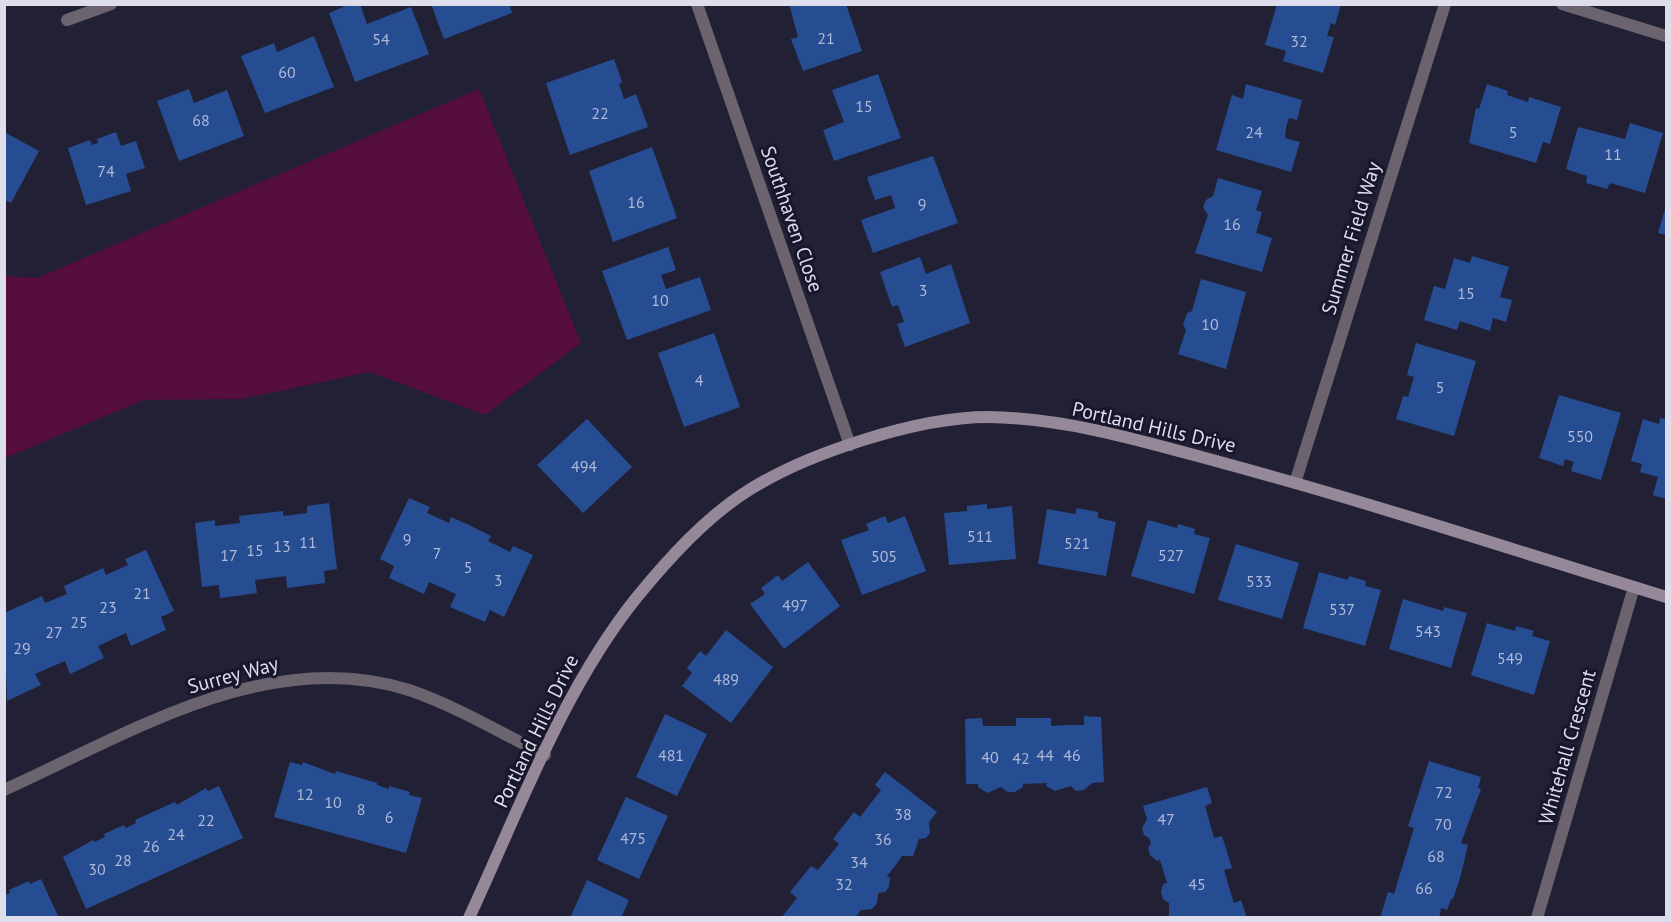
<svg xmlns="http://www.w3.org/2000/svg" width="1671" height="922" font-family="'PT Sans',sans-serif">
	<rect width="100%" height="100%" fill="#222035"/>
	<path fill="#550e3d" d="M 479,89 L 581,343 L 485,415 L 370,372 L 241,399 L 144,400 L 5,458 L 5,276 L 37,278 Z"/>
	<g fill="#264d92">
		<path d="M 350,4 L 360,4 L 367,24 L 411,7 L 429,54 L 355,82 L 329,13 Z"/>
		<path d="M 431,4 L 509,4 L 512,13 L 444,39 Z"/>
		<path d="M 789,4 L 846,4 L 862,51 L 803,71 L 791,39 L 798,37 Z"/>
		<path d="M 1277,4 L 1341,4 L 1335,25 L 1331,23 L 1327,36 L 1334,37 L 1323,73 L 1283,61 L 1286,51 L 1265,45 Z"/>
		<path d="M 314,36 L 334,87 L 265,113 L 241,56 L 274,43 L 277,52 Z"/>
		<path d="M 614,59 L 622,82 L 619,84 L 624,99 L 636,94 L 648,127 L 570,155 L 546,83 Z"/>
		<path d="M 878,74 L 901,138 L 834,161 L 823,130 L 844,122 L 832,90 Z"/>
		<path d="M 1246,84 L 1302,100 L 1297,120 L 1289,118 L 1286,127 L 1285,138 L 1300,142 L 1291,172 L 1216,150 L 1232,95 L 1243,99 Z"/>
		<path d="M 1487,84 L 1508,91 L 1507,95 L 1528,102 L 1529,97 L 1561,107 L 1550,144 L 1543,142 L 1536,163 L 1469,143 L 1476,108 L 1479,109 Z"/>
		<path d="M 189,89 L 194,103 L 227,90 L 244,136 L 179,161 L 157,101 Z"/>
		<path d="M 1630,123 L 1663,133 L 1645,193 L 1610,183 L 1607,189 L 1586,183 L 1587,176 L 1566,169 L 1578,127 L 1625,139 Z"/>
		<path d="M 116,132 L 121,146 L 136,141 L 145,168 L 126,174 L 131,191 L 86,205 L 68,148 L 90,140 L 92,145 L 98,143 L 97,139 Z"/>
		<path d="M 6,133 L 39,151 L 11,203 L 4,199 Z"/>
		<path d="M 652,147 L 677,218 L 613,242 L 589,171 Z"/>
		<path d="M 933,156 L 958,223 L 873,253 L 861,220 L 895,208 L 891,195 L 875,200 L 867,177 Z"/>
		<path d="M 1218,178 L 1262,191 L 1256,210 L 1262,212 L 1256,233 L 1272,238 L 1262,272 L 1195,253 L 1208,215 L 1203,207 L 1206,200 L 1213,196 Z"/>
		<path d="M 1666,206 L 1666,235 L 1658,233 Z"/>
		<path d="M 668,247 L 676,270 L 661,275 L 666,289 L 700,277 L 711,310 L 627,340 L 602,271 Z"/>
		<path d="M 1472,256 L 1509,267 L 1500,297 L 1512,300 L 1506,322 L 1493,318 L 1490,331 L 1460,321 L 1457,330 L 1424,320 L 1434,286 L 1445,289 L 1454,258 L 1470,263 Z"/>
		<path d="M 920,257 L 926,274 L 951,264 L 970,323 L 905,347 L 897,324 L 904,322 L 898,305 L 892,307 L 880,272 Z"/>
		<path d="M 1201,279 L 1246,292 L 1226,369 L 1178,354 L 1186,330 L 1183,325 L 1187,313 L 1192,311 Z"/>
		<path d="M 714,333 L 740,407 L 684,427 L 658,353 Z"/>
		<path d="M 1416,343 L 1476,361 L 1454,436 L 1396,419 L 1403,396 L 1408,397 L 1414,377 L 1407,375 Z"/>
		<path d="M 1559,395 L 1621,413 L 1601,480 L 1571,471 L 1574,462 L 1565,459 L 1563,466 L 1539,458 Z"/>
		<path d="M 1660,418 L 1666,419 L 1666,499 L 1653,495 L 1658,477 L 1640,472 L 1642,464 L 1631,461 L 1643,419 L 1659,424 Z"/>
		<path d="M 587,419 L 632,467 L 583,513 L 537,465 Z"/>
		<path d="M 409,498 L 430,507 L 427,513 L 449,523 L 451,517 L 471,526 L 491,536 L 488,541 L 510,552 L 513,546 L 533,555 L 504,617 L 490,610 L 485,622 L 450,607 L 456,594 L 429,582 L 424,594 L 389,578 L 394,566 L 380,559 Z"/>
		<path d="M 329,503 L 337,569 L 324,571 L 325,583 L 287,588 L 286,576 L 255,580 L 257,593 L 220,598 L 219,585 L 202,587 L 195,523 L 215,520 L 215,526 L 240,523 L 239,516 L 283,511 L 283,516 L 307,513 L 307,506 Z"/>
		<path d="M 987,504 L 987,509 L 1012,506 L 1016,559 L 949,565 L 944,513 L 967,511 L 967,506 Z"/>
		<path d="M 1077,508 L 1098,512 L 1098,518 L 1116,522 L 1106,576 L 1038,564 L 1047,509 L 1075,514 Z"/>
		<path d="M 885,516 L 888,523 L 905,516 L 926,571 L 862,595 L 841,540 L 869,530 L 866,524 Z"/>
		<path d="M 1148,520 L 1177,528 L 1178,524 L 1195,529 L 1194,534 L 1210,538 L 1194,594 L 1131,576 Z"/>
		<path d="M 1236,544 L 1299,563 L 1282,619 L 1218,600 Z"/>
		<path d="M 146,550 L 174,611 L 161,617 L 166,630 L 131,646 L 126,633 L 98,646 L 104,658 L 70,674 L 65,661 L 35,674 L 41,685 L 7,701 L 4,613 L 42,596 L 45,603 L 67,594 L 64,586 L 103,568 L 106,575 L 128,565 L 125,559 Z"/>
		<path d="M 808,562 L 840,606 L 784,649 L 750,604 L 765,594 L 761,588 L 778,575 L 782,581 Z"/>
		<path d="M 1319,572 L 1348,580 L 1349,576 L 1366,581 L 1365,586 L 1381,590 L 1365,646 L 1303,628 Z"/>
		<path d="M 1403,599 L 1443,611 L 1444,607 L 1467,613 L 1451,668 L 1389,649 Z"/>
		<path d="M 1487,623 L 1515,631 L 1516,626 L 1534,631 L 1532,636 L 1550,641 L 1534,695 L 1471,675 Z"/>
		<path d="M 726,630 L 773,667 L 731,723 L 682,686 L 692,673 L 687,668 L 700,651 L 706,656 Z"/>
		<path d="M 665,714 L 707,734 L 677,796 L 636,777 Z"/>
		<path d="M 1084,716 L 1101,717 L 1104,782 L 1092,783 L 1084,790 L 1076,791 L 1071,786 L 1055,791 L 1046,786 L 1047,783 L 1023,784 L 1023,787 L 1015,792 L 1008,792 L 1001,787 L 987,793 L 978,787 L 978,784 L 966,784 L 965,719 L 982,718 L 983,726 L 1016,726 L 1016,718 L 1051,718 L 1051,726 L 1068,725 L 1084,725 Z"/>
		<path d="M 1429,761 L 1481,777 L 1478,788 L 1481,789 L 1461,843 L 1468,845 L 1460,878 L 1453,899 L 1451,899 L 1447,910 L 1441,908 L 1439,918 L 1380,918 L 1388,892 L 1394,894 L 1414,828 L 1408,826 Z"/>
		<path d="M 290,762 L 302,765 L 303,762 L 335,774 L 336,771 L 377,783 L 377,785 L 389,789 L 389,786 L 410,792 L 409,795 L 422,798 L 406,853 L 274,817 Z"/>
		<path d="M 885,772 L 937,812 L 929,822 L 930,833 L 926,838 L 919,839 L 913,856 L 902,856 L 895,866 L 887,876 L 890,878 L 889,887 L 885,892 L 878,893 L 877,903 L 872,909 L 861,910 L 855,918 L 781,918 L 797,898 L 790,892 L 811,866 L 818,870 L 839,844 L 833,839 L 854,812 L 860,817 L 881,790 L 875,785 Z"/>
		<path d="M 219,786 L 243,838 L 86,909 L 63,857 L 93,840 L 94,842 L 105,837 L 104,834 L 124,825 L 126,828 L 136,823 L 135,820 L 175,802 L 177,805 L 206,788 L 208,791 Z"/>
		<path d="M 1207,787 L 1212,803 L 1205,806 L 1214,838 L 1222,836 L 1232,868 L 1224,870 L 1229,887 L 1234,903 L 1241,900 L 1247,918 L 1169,918 L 1169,903 L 1163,899 L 1161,892 L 1163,884 L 1167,883 L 1160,860 L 1157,861 L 1150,855 L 1148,848 L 1151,843 L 1149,838 L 1144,835 L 1142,828 L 1147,819 L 1143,806 Z"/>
		<path d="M 626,797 L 668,816 L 639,879 L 597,860 Z"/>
		<path d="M 41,879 L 59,918 L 4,918 L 4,895 L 10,893 L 9,890 L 29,881 L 30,884 Z"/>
		<path d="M 587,880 L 629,900 L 621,918 L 570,918 Z"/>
	</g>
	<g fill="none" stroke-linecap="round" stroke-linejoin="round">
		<g stroke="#6b646e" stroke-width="12">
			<path d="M 697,4 L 850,445"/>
			<path d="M 1562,4 L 1666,36"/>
			<path d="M 67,20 L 111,4"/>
			<path d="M 1295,483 L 1445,4"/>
			<path d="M 4,790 C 128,734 269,645 409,690 C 456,706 501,733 545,755"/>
			<path d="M 1537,918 L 1634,587"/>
		</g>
		<path stroke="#958999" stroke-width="12" d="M 469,918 C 519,810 563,689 637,597 C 669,558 706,517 749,490 C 808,453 918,417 988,417 C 1069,418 1149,443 1227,464 C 1375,504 1520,552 1666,597"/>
	</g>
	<g text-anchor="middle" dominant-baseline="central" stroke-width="6" stroke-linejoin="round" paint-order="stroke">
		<g font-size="16" fill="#b0b9d6">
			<text x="826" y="38">21</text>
			<text x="381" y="39">54</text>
			<text x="1299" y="41">32</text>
			<text x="287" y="72">60</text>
			<text x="864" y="106">15</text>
			<text x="600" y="113">22</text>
			<text x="201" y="120">68</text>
			<text x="1254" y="132">24</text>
			<text x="1513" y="132">5</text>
			<text x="1613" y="154">11</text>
			<text x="106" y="171">74</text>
			<text x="636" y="202">16</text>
			<text x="922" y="204">9</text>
			<text x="1232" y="224">16</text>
			<text x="923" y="290">3</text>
			<text x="1466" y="293">15</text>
			<text x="660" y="300">10</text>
			<text x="1210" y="324">10</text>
			<text x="699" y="380">4</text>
			<text x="1440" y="387">5</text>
			<text x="1580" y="436">550</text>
			<text x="584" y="466">494</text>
			<text x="980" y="536">511</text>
			<text x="407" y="539">9</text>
			<text x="308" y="542">11</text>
			<text x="1077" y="543">521</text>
			<text x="282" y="546">13</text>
			<text x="255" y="550">15</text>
			<text x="437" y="553">7</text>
			<text x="229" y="555">17</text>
			<text x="1171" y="555">527</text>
			<text x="884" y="556">505</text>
			<text x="468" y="567">5</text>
			<text x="498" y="580">3</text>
			<text x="1259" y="581">533</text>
			<text x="142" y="593">21</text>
			<text x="795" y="605">497</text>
			<text x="108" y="607">23</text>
			<text x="1342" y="609">537</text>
			<text x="79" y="622">25</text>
			<text x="1428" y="631">543</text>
			<text x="54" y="632">27</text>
			<text x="22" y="648">29</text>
			<text x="1510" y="658">549</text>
			<text x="726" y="679">489</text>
			<text x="671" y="755">481</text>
			<text x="1045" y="755">44</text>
			<text x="1072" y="755">46</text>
			<text x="990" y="757">40</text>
			<text x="1021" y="758">42</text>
			<text x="1444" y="792">72</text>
			<text x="305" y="794">12</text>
			<text x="333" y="802">10</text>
			<text x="361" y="809">8</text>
			<text x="903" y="814">38</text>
			<text x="389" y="817">6</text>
			<text x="1166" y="819">47</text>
			<text x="206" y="820">22</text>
			<text x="1443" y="824">70</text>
			<text x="176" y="834">24</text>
			<text x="633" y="838">475</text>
			<text x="883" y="839">36</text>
			<text x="151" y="846">26</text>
			<text x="1436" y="856">68</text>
			<text x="123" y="860">28</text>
			<text x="859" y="862">34</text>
			<text x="97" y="869">30</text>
			<text x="844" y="884">32</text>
			<text x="1197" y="884">45</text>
			<text x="1424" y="888">66</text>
		</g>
		<g font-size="20" fill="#deddec" stroke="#19162b">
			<text transform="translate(792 219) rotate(71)">Southhaven Close</text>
			<text transform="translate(1351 238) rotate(-73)">Summer Field Way</text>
			<text transform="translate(1154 427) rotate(13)">Portland Hills Drive</text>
			<text transform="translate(233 675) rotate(-15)">Surrey Way</text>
			<text transform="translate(536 731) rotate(-64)">Portland Hills Drive</text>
			<text transform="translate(1567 747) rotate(-74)">Whitehall Crescent</text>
		</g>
	</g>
	<rect width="1671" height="922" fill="none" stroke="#deddec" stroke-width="12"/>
</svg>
